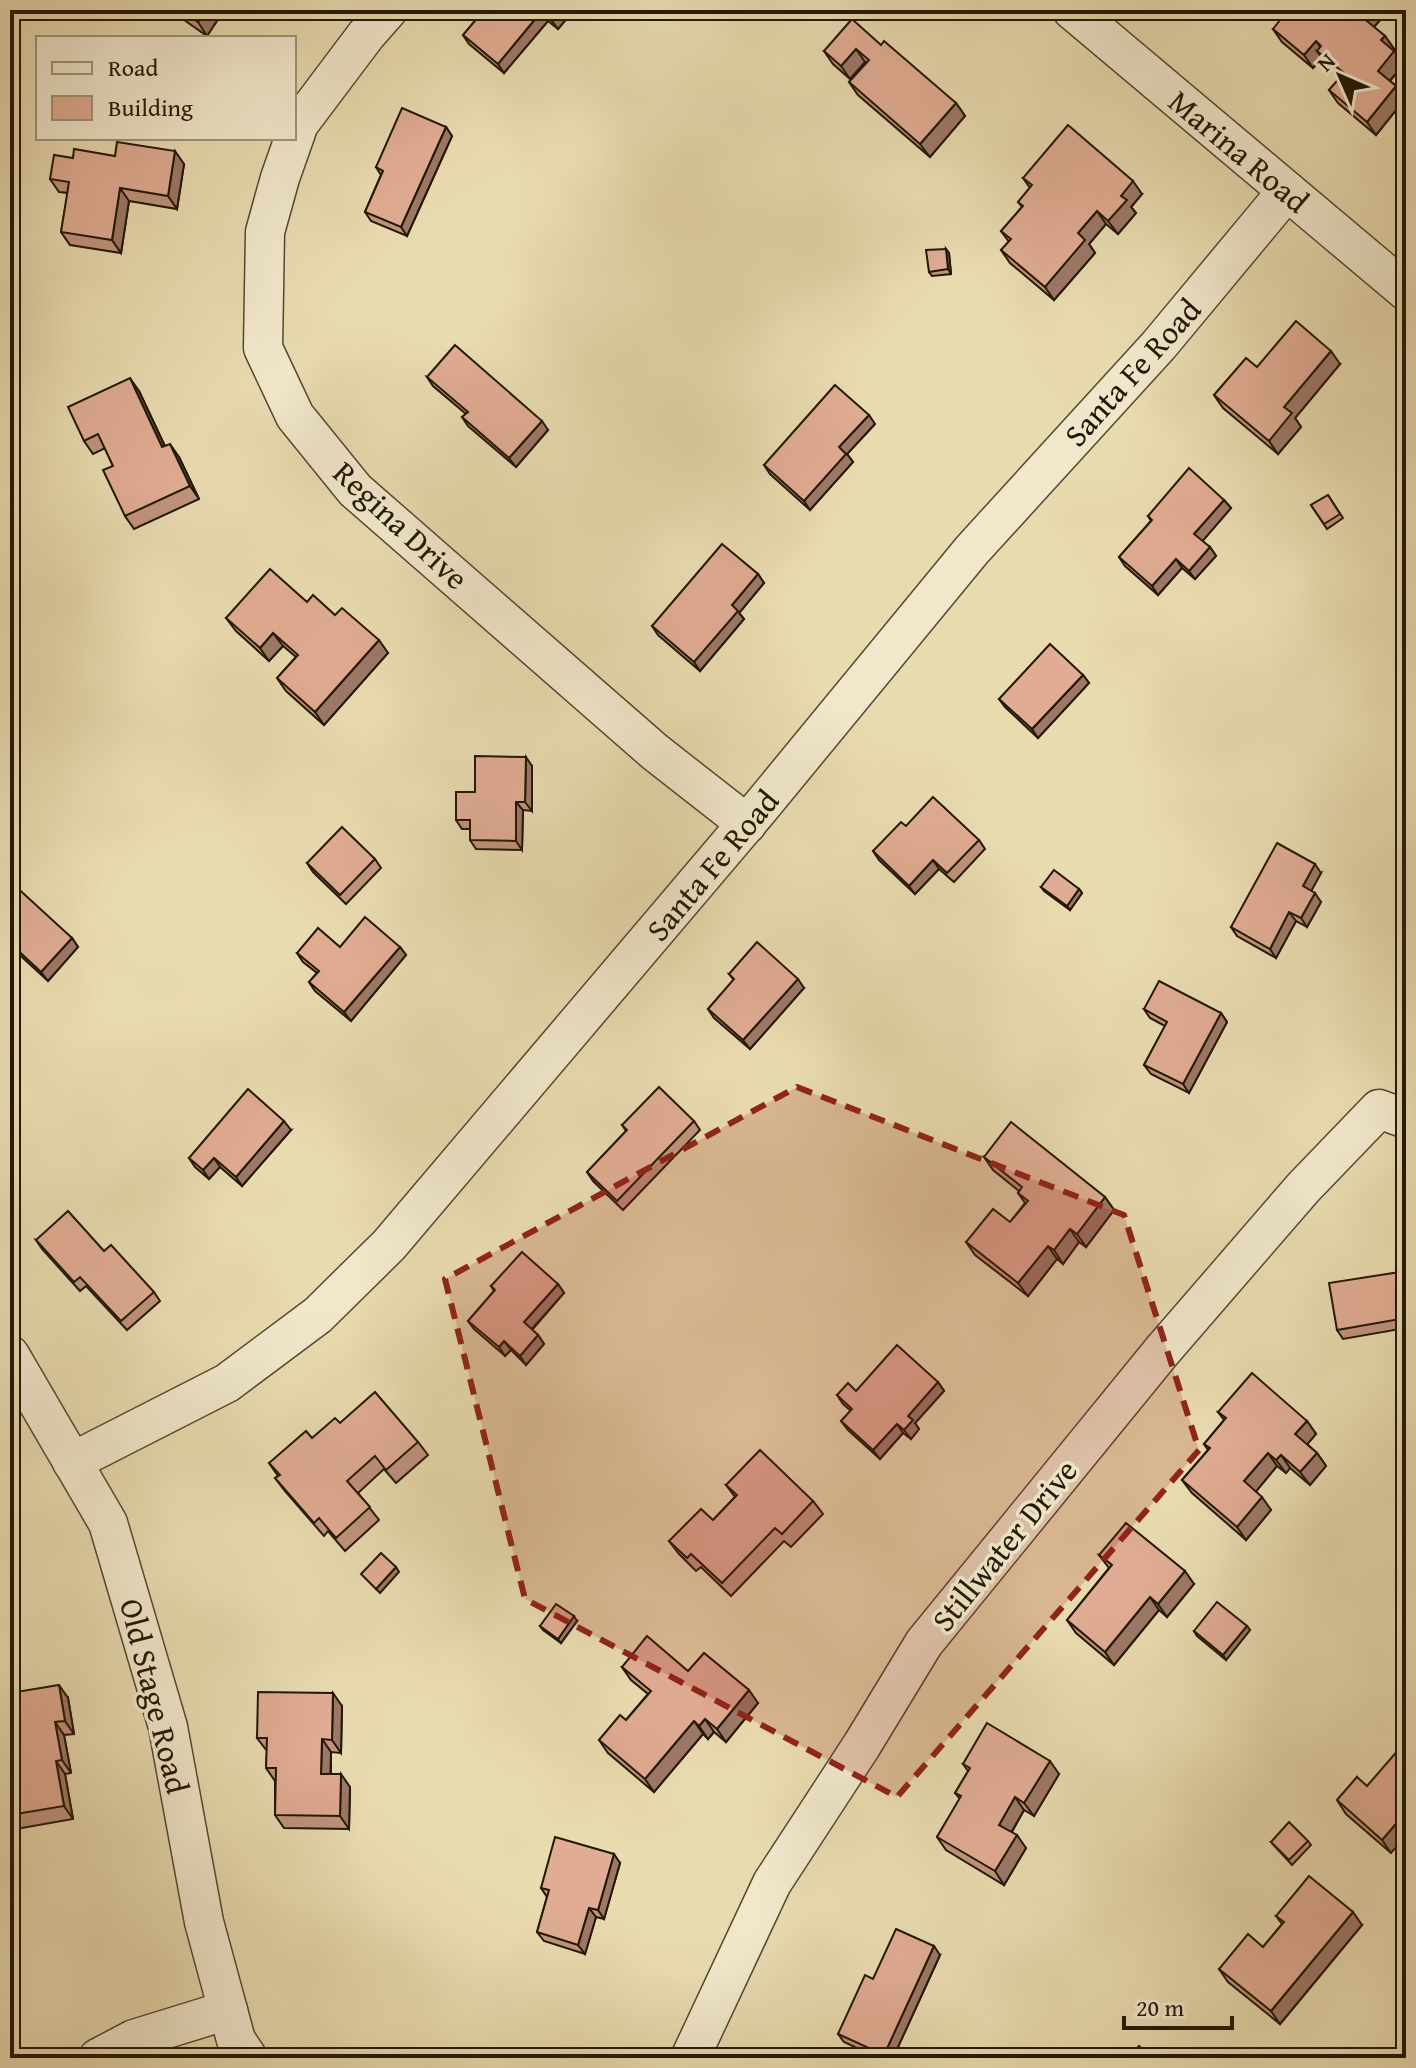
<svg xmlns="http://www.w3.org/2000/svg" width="1416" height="2068" font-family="'Gentium Book Plus',serif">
	<rect width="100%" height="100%" fill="#e9dbb0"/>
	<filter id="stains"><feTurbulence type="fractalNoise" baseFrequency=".0025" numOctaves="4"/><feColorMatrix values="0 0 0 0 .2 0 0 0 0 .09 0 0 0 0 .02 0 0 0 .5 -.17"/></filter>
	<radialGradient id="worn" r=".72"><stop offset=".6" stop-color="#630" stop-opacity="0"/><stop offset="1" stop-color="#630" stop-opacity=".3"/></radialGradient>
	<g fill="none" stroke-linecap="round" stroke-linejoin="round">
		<defs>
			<g id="minor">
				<path d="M 388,10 L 366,35 L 299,124 L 280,178 L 265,232 L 263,348 L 295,416 L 355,490 L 655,752 L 747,824"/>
				<path d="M 1072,10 L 1406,291"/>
				<path d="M 10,1355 L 108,1523 L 168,1727 L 204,1922 L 236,2040 L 248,2058"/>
				<path d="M 72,1462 L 227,1383 L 318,1315 L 389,1245 L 759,809 L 972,550 L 1159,345 L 1287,191"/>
				<path d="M 98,2058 L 134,2039 L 228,2010"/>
				<path d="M 690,2058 L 772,1883 L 862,1745 L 924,1643 L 1162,1351 L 1303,1188 L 1379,1109 L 1406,1119"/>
			</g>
		</defs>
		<use href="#minor" stroke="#544831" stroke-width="41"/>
		<use href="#minor" stroke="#f1e8cc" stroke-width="38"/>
	</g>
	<g fill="#c1947e" stroke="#221707" stroke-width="2">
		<path d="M 170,10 L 224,10 L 207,36 Z"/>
		<path d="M 484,10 L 574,10 L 558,29 L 548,21 L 504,73 L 469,44 L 463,35 Z"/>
		<path d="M 1382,18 L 1374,27 L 1385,36 L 1394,49 L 1393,50 L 1404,64 L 1390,81 L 1396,86 L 1405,99 L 1376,135 L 1338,103 L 1329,90 L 1341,77 L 1326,64 L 1322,58 L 1313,68 L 1282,42 L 1273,29 Z"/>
		<path d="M 881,45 L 956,103 L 965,116 L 930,157 L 858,95 L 849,82 L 866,63 L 865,62 L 850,79 L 833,64 L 824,51 Z"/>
		<path d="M 446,127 L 452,136 L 407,236 L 371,221 L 365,212 L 381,175 L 376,167 Z"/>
		<path d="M 115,156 L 184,164 L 177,209 L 129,201 L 121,253 L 70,245 L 61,232 L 68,193 L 59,192 L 50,179 L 73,158 Z"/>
		<path d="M 1023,178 L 1142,194 L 1131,207 L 1136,213 L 1118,234 L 1106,224 L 1089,244 L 1095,253 L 1054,300 L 1010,263 L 1001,250 L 1009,242 L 1001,231 L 1022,207 L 1018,202 L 1030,188 Z"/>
		<path d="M 946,249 L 949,253 L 951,274 L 932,276 L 929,272 Z"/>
		<path d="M 1340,364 L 1295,418 L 1301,427 L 1278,454 L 1223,408 L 1214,395 L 1257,367 Z"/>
		<path d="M 427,377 L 548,430 L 516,467 L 468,426 L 462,417 L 466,414 L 433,386 Z"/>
		<path d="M 139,391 L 165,446 L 179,457 L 199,499 L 134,529 L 125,516 L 113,466 L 105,448 L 93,454 L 84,441 Z"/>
		<path d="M 875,424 L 847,454 L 853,462 L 810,510 L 770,474 L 764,465 Z"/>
		<path d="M 1328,495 L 1343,518 L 1327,529 L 1311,505 Z"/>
		<path d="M 1224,500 L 1231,508 L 1202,541 L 1210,547 L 1216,556 L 1195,579 L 1182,568 L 1158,595 L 1125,566 L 1119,557 L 1151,521 L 1148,516 Z"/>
		<path d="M 758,574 L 764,583 L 739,613 L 744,619 L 700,671 L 658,635 L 652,626 Z"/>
		<path d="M 307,602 L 335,615 L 388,653 L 324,725 L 286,691 L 277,678 L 296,657 L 283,646 L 269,661 L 236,631 L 226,618 Z"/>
		<path d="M 1083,675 L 1089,683 L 1038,738 L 1005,707 L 999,699 Z"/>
		<path d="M 532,766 L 532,811 L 523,810 L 522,850 L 476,849 L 470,840 L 470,829 L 462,829 L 456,820 L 475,792 Z"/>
		<path d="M 906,826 L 979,840 L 985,849 L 954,882 L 939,869 L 915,894 L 879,860 L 873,851 Z"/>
		<path d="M 375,859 L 381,868 L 346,904 L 313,872 L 307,863 Z"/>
		<path d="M 1321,873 L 1311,891 L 1321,902 L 1307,927 L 1296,921 L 1276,958 L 1237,936 L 1231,927 Z"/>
		<path d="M 10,886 L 72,938 L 78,947 L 48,981 L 10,946 Z"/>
		<path d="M 1041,887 L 1079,889 L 1082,893 L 1070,910 L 1044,891 Z"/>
		<path d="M 340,947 L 400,947 L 406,955 L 351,1021 L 315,991 L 309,982 L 317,973 L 303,962 L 297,953 Z"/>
		<path d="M 729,974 L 804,988 L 750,1049 L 714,1018 L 708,1009 L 734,980 Z"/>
		<path d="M 1144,1009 L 1221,1013 L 1227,1022 L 1189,1093 L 1151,1074 L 1144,1065 L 1165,1026 L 1150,1018 Z"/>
		<path d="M 694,1121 L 700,1130 L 623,1210 L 593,1181 L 587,1172 L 626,1131 L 622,1125 Z"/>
		<path d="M 291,1130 L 242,1186 L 220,1167 L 209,1179 L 195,1167 L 189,1158 Z"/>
		<path d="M 984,1157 L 1105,1197 L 1114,1210 L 1086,1247 L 1079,1242 L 1063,1264 L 1057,1259 L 1028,1296 L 975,1255 L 966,1242 L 1010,1222 L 1025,1203 L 1018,1193 L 1019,1191 L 993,1170 Z"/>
		<path d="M 36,1240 L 154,1292 L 160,1301 L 127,1330 L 86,1286 L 80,1291 L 42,1249 Z"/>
		<path d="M 1406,1271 L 1406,1328 L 1343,1339 L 1337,1330 Z"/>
		<path d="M 558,1284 L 564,1293 L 532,1330 L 538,1335 L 544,1344 L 526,1365 L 511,1350 L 505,1356 L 474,1329 L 468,1321 L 494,1291 L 491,1286 Z"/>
		<path d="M 938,1382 L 944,1391 L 915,1423 L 919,1429 L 911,1439 L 903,1433 L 880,1459 L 848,1430 L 841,1421 L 851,1411 L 843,1404 L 837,1395 L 856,1391 Z"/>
		<path d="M 1218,1412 L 1307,1421 L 1316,1434 L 1307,1444 L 1317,1453 L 1326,1466 L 1310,1485 L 1290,1468 L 1286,1473 L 1277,1466 L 1256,1491 L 1271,1510 L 1246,1540 L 1192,1493 L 1182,1480 L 1208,1450 L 1204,1444 L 1224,1420 Z"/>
		<path d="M 340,1423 L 418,1442 L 428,1455 L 396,1483 L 384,1469 L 358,1493 L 379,1520 L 345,1551 L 328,1531 L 324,1536 L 285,1491 L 275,1478 L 278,1476 L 269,1463 Z"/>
		<path d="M 726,1485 L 813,1501 L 823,1514 L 791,1547 L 784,1541 L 731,1596 L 701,1567 L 696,1571 L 679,1554 L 669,1541 L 713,1520 L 735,1497 Z"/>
		<path d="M 1099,1555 L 1194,1584 L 1167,1617 L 1159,1610 L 1114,1665 L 1076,1633 L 1067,1620 L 1109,1568 Z"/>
		<path d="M 577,1621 L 561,1643 L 543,1630 L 540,1626 Z"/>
		<path d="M 1247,1626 L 1250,1630 L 1226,1660 L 1197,1636 L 1194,1631 Z"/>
		<path d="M 622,1667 L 688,1671 L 758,1703 L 726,1742 L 714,1732 L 708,1739 L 703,1734 L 654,1792 L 608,1753 L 599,1740 L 626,1720 L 648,1694 L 631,1680 Z"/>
		<path d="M 68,1698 L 74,1734 L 64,1735 L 71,1773 L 65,1774 L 73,1819 L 10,1830 L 10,1776 Z"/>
		<path d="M 342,1706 L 341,1753 L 331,1752 L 331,1774 L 350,1787 L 349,1829 L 284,1828 L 275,1815 L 275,1781 L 266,1768 L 267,1751 L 257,1738 Z"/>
		<path d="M 963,1764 L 1059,1774 L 1034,1816 L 1024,1810 L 1012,1832 L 1026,1848 L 1004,1885 L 946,1850 L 937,1837 L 960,1799 L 955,1793 L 968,1771 Z"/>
		<path d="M 1357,1777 L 1391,1853 L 1346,1814 L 1337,1800 Z"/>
		<path d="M 1308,1841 L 1311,1845 L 1292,1865 L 1271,1842 Z"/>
		<path d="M 620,1863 L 604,1919 L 596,1917 L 585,1954 L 544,1941 L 537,1932 L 547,1897 L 541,1888 Z"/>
		<path d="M 1276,1916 L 1362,1925 L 1280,2024 L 1228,1982 L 1219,1969 L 1263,1947 L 1282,1924 Z"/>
		<path d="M 940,1955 L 893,2058 L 878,2058 L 844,2042 L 838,2034 L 873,1979 Z"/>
	</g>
	<g fill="#9d7867" stroke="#221707" stroke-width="2">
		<path d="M 206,10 L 224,10 L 207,36 L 198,22 Z"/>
		<path d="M 561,10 L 574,10 L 558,29 L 552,21 Z"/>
		<path d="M 1368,10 L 1376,10 L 1382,18 L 1371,30 L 1362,17 Z"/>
		<path d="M 541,12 L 548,21 L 504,73 L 498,64 Z"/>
		<path d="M 1385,36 L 1394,49 L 1390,53 L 1381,40 Z"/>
		<path d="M 1316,41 L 1325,54 L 1317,51 L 1322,58 L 1313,68 L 1304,55 Z"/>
		<path d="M 856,49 L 865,62 L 850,79 L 841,66 Z"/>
		<path d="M 1394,51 L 1404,64 L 1387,84 L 1378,71 Z"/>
		<path d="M 1396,86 L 1405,99 L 1376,135 L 1367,122 Z"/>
		<path d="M 956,103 L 965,116 L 930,157 L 920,144 Z"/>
		<path d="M 446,127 L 452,136 L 407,236 L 401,227 Z"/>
		<path d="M 175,151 L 184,164 L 177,209 L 168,196 Z"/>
		<path d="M 1133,181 L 1142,194 L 1131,207 L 1136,213 L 1118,234 L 1108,221 L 1121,196 Z"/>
		<path d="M 120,188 L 129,201 L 121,253 L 112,240 Z"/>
		<path d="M 1097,211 L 1106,224 L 1089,244 L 1095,253 L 1054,300 L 1045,287 L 1078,233 Z"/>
		<path d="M 946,249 L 949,253 L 951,274 L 948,269 Z"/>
		<path d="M 1331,351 L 1340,364 L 1295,418 L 1301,427 L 1278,454 L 1269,441 L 1284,407 Z"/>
		<path d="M 130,378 L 139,391 L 171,460 L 162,447 Z"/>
		<path d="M 869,415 L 875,424 L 847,454 L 853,462 L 810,510 L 804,501 L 839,447 Z"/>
		<path d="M 542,421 L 548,430 L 516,467 L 509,458 Z"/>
		<path d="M 170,444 L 179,457 L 199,499 L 190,486 Z"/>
		<path d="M 1224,500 L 1231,508 L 1201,543 L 1194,534 Z"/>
		<path d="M 1210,547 L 1216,556 L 1195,579 L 1189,571 Z"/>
		<path d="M 1176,559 L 1182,568 L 1158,595 L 1152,586 Z"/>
		<path d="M 758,574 L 764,583 L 739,613 L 744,619 L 700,671 L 694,662 L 732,605 Z"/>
		<path d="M 273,633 L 283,646 L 269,661 L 260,648 Z"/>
		<path d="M 379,640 L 388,653 L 324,725 L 315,712 Z"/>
		<path d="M 1083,675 L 1089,683 L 1038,738 L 1032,729 Z"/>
		<path d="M 526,757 L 532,766 L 532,811 L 525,802 Z"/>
		<path d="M 516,802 L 523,810 L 522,850 L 516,841 Z"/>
		<path d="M 933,860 L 939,869 L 915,894 L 909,886 Z"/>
		<path d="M 1315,864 L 1321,873 L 1309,895 L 1303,886 Z"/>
		<path d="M 1079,889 L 1082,893 L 1070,910 L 1067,906 Z"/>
		<path d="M 1315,893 L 1321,902 L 1307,927 L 1301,918 Z"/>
		<path d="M 1289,912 L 1296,921 L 1276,958 L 1270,949 Z"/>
		<path d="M 72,938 L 78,947 L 48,981 L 41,972 Z"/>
		<path d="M 400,947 L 406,955 L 351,1021 L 344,1012 Z"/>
		<path d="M 798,979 L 804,988 L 750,1049 L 743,1040 Z"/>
		<path d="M 1221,1013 L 1227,1022 L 1189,1093 L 1183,1084 Z"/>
		<path d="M 284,1121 L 291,1130 L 242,1186 L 236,1177 Z"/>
		<path d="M 214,1158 L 220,1167 L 209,1179 L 203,1170 Z"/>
		<path d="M 1105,1197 L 1114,1210 L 1086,1247 L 1077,1234 Z"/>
		<path d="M 1070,1229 L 1079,1242 L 1063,1264 L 1054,1250 Z"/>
		<path d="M 1048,1246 L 1057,1259 L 1028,1296 L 1018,1283 Z"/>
		<path d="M 558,1284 L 564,1293 L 530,1331 L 524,1322 Z"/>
		<path d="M 538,1335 L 544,1344 L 526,1365 L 520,1356 Z"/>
		<path d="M 504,1341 L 511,1350 L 505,1356 L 499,1347 Z"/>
		<path d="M 938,1382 L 944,1391 L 915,1423 L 919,1429 L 911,1439 L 904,1430 L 908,1416 Z"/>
		<path d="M 1307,1421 L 1316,1434 L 1305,1447 L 1295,1434 Z"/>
		<path d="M 897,1424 L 903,1433 L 880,1459 L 873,1450 Z"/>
		<path d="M 1268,1453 L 1277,1466 L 1254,1494 L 1244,1481 Z"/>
		<path d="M 1317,1453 L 1326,1466 L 1310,1485 L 1300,1472 Z"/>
		<path d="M 1281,1455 L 1290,1468 L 1286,1473 L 1276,1460 Z"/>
		<path d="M 1262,1497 L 1271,1510 L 1246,1540 L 1237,1527 Z"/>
		<path d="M 396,1567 L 399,1572 L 380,1593 L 376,1589 Z"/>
		<path d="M 1185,1571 L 1194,1584 L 1167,1617 L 1158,1604 Z"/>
		<path d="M 1150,1597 L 1159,1610 L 1114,1665 L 1105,1652 Z"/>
		<path d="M 574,1616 L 577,1621 L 561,1643 L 558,1639 Z"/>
		<path d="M 1247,1626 L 1250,1630 L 1226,1660 L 1223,1655 Z"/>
		<path d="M 59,1685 L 68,1698 L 74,1734 L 65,1721 Z"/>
		<path d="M 749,1690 L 758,1703 L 726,1742 L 717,1729 Z"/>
		<path d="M 333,1693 L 342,1706 L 341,1753 L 332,1740 Z"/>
		<path d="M 705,1719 L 714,1732 L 708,1739 L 699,1726 Z"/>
		<path d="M 694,1721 L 703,1734 L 654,1792 L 645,1779 Z"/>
		<path d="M 55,1722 L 64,1735 L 71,1773 L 62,1760 Z"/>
		<path d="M 322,1739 L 331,1752 L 330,1787 L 321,1774 Z"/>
		<path d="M 56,1761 L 65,1774 L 73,1819 L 64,1806 Z"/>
		<path d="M 1050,1761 L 1059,1774 L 1034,1816 L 1024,1803 Z"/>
		<path d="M 341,1774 L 350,1787 L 349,1829 L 340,1816 Z"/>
		<path d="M 1015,1797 L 1024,1810 L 1008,1838 L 999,1825 Z"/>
		<path d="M 1406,1812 L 1406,1836 L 1391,1853 L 1382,1840 Z"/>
		<path d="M 1017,1835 L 1026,1848 L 1004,1885 L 995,1871 Z"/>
		<path d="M 614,1854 L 620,1863 L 604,1919 L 598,1910 Z"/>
		<path d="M 589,1908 L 596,1917 L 585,1954 L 578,1945 Z"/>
		<path d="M 1353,1912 L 1362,1925 L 1280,2024 L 1271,2011 Z"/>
		<path d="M 934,1946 L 940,1955 L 893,2058 L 887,2058 L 884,2055 Z"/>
	</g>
	<g fill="#e0ac93" stroke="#221707" stroke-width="2">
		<path d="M 180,10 L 206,10 L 198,22 Z"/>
		<path d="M 484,10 L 561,10 L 552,21 L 541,12 L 498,64 L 463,35 Z"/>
		<path d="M 1288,10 L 1368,10 L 1362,17 L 1385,36 L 1381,40 L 1394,51 L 1378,71 L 1396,86 L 1367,122 L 1329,90 L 1344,73 L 1317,51 L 1321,46 L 1316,41 L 1304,55 L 1273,29 Z"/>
		<path d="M 852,19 L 881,45 L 884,41 L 956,103 L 920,144 L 849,82 L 869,60 L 856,49 L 841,66 L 824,51 Z"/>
		<path d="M 402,108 L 446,127 L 401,227 L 365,212 L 383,171 L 376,167 Z"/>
		<path d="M 1068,125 L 1133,181 L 1121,196 L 1127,200 L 1108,221 L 1097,211 L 1078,233 L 1085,240 L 1045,287 L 1001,250 L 1011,239 L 1001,231 L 1023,206 L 1018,202 L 1032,185 L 1023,178 Z"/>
		<path d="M 117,142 L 175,151 L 168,196 L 120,188 L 112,240 L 61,232 L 69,182 L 50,179 L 54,155 L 73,158 L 74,149 L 115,156 Z"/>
		<path d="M 946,249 L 948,269 L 929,272 L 926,250 Z"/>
		<path d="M 1296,321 L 1331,351 L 1284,407 L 1292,413 L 1269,441 L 1214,395 L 1246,358 L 1257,367 Z"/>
		<path d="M 455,345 L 542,421 L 509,458 L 462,417 L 468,412 L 427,377 Z"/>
		<path d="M 130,378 L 162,447 L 170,444 L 190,486 L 125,516 L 103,470 L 113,466 L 98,434 L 84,441 L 68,407 Z"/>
		<path d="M 835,385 L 869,415 L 839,447 L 846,454 L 804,501 L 764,465 Z"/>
		<path d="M 1189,468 L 1224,500 L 1194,534 L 1210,547 L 1189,571 L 1176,559 L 1152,586 L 1119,557 L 1152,520 L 1148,516 Z"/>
		<path d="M 1328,495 L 1340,514 L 1324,524 L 1311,505 Z"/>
		<path d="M 722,544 L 758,574 L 732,605 L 738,611 L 694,662 L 652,626 Z"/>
		<path d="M 270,569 L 307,602 L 313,595 L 335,615 L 342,608 L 379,640 L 315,712 L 277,678 L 298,655 L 273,633 L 260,648 L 226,618 Z"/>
		<path d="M 1050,644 L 1083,675 L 1032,729 L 999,699 Z"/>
		<path d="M 475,756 L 526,757 L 525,802 L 516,802 L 516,841 L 470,840 L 470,820 L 456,820 L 456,792 L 475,792 Z"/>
		<path d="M 933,797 L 979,840 L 947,873 L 933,860 L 909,886 L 873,851 L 901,822 L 906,826 Z"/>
		<path d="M 342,827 L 375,859 L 340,895 L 307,863 Z"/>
		<path d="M 1277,843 L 1315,864 L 1303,886 L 1315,893 L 1301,918 L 1289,912 L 1270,949 L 1231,927 Z"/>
		<path d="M 1054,870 L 1079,889 L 1067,906 L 1041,887 Z"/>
		<path d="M 12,883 L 72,938 L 41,972 L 10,943 L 10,886 Z"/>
		<path d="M 365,917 L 400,947 L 344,1012 L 309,982 L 319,971 L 297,953 L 318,928 L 340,947 Z"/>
		<path d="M 757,942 L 798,979 L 743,1040 L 708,1009 L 734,979 L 729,974 Z"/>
		<path d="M 1159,981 L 1221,1013 L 1183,1084 L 1144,1065 L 1167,1022 L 1144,1009 Z"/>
		<path d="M 659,1087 L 694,1121 L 617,1201 L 587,1172 L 627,1130 L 622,1125 Z"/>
		<path d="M 248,1089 L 284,1121 L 236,1177 L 214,1158 L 203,1170 L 189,1158 Z"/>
		<path d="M 1011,1122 L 1105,1197 L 1077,1234 L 1070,1229 L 1054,1250 L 1048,1246 L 1018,1283 L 966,1242 L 993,1209 L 1010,1222 L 1028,1201 L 1018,1193 L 1022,1187 L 984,1157 Z"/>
		<path d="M 68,1211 L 104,1251 L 111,1245 L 154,1292 L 121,1321 L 80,1277 L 74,1282 L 36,1240 Z"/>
		<path d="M 522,1252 L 558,1284 L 524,1322 L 538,1335 L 520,1356 L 504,1341 L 499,1347 L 468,1321 L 495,1290 L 491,1286 Z"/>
		<path d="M 1406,1271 L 1406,1318 L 1337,1330 L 1329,1283 Z"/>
		<path d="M 897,1345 L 938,1382 L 908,1416 L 913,1420 L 904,1430 L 897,1424 L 873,1450 L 841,1421 L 852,1409 L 837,1395 L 848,1383 L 856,1391 Z"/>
		<path d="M 1252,1373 L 1307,1421 L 1295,1434 L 1317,1453 L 1300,1472 L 1281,1455 L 1276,1460 L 1268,1453 L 1244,1481 L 1262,1497 L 1237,1527 L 1182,1480 L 1210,1448 L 1204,1444 L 1226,1418 L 1218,1412 Z"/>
		<path d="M 375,1392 L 418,1442 L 386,1470 L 375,1456 L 347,1481 L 370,1507 L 336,1538 L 319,1518 L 314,1523 L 275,1478 L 280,1475 L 269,1463 L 306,1431 L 312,1438 L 335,1418 L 340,1423 Z"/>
		<path d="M 760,1450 L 813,1501 L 782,1534 L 775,1528 L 722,1583 L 691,1554 L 687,1558 L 669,1541 L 701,1509 L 713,1520 L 737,1495 L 726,1485 Z"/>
		<path d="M 1126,1523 L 1185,1571 L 1158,1604 L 1150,1597 L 1105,1652 L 1067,1620 L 1112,1565 L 1099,1555 Z"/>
		<path d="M 381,1553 L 396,1567 L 376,1589 L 361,1574 Z"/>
		<path d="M 1217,1602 L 1247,1626 L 1223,1655 L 1194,1631 Z"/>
		<path d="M 556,1604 L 574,1616 L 558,1639 L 540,1626 Z"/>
		<path d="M 647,1636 L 688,1671 L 704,1653 L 749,1690 L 717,1729 L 705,1719 L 699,1726 L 694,1721 L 645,1779 L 599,1740 L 620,1715 L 626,1720 L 651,1691 L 622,1667 Z"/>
		<path d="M 59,1685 L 65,1721 L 55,1722 L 62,1760 L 56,1761 L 64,1806 L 10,1815 L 10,1693 Z"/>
		<path d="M 258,1692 L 333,1693 L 332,1740 L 322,1739 L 321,1774 L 341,1774 L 340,1816 L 275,1815 L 276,1768 L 266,1768 L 267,1738 L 257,1738 Z"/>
		<path d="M 1406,1720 L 1406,1732 L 1400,1727 Z"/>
		<path d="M 987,1723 L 1050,1761 L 1024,1803 L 1015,1797 L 999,1825 L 1017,1835 L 995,1871 L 937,1837 L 961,1796 L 955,1793 L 970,1768 L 963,1764 Z"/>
		<path d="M 1406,1741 L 1406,1812 L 1382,1840 L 1337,1800 L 1357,1777 L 1367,1786 Z"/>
		<path d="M 1289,1822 L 1308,1841 L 1289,1860 L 1271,1842 Z"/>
		<path d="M 555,1837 L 614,1854 L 598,1910 L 589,1908 L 578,1945 L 537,1932 L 549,1890 L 541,1888 Z"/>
		<path d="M 1309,1876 L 1353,1912 L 1271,2011 L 1219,1969 L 1248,1934 L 1263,1947 L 1284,1922 L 1276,1916 Z"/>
		<path d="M 896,1929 L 934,1946 L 884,2055 L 838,2034 L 865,1975 L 873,1979 Z"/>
		<path d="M 1139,2046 L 1152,2058 L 1128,2058 Z"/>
		<path d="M 411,2048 L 494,2056 L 494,2058 L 410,2058 Z"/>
	</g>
	<path fill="#8f2418" fill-opacity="0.2" stroke="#8f2418" stroke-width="6" stroke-dasharray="16 10" stroke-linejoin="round" d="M 797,1087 L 1124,1215 L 1199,1450 L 897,1797 L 525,1599 L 445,1279 Z"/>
	<g text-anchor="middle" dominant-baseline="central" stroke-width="7" stroke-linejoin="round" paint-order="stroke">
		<g font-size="32" fill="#221707" stroke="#f1e8cc">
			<text transform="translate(1239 151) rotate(40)">Marina Road</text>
			<text transform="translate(1132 372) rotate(-48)">Santa Fe Road</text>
			<text transform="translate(401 525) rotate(43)">Regina Drive</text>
			<text transform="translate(712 865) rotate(-50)">Santa Fe Road</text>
			<text transform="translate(1004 1545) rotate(-51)">Stillwater Drive</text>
			<text transform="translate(155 1696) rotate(76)">Old Stage Road</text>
		</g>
	</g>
	<rect width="1416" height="2068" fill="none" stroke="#e9dbb0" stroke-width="40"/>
	<rect x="12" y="12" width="1392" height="2044" fill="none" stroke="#221707" stroke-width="4"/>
	<rect x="20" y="20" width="1376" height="2028" fill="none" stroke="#221707" stroke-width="2"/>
	<rect x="36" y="36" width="260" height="104" fill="#f1e8cc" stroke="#9e947d" stroke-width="2"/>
	<rect x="52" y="62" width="40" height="12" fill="#f1e8cc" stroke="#9e947d" stroke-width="2"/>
	<text x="108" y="76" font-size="24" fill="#221707">Road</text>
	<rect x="52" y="96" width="40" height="24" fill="#e0ac93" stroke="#9e947d" stroke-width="2"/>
	<text x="108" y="116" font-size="24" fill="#221707">Building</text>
	<g transform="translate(1340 76) rotate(315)" stroke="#f1e8cc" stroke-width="6" paint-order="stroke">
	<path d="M0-6L14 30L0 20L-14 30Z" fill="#221707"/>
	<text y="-12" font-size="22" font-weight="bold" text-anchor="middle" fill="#221707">N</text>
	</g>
	<path d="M1124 2016v12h108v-12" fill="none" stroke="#221707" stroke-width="4"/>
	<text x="1136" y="2016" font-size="24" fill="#221707" stroke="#f1e8cc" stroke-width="6" paint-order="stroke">20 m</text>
	<rect width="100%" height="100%" filter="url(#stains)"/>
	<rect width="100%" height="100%" fill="url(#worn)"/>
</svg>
